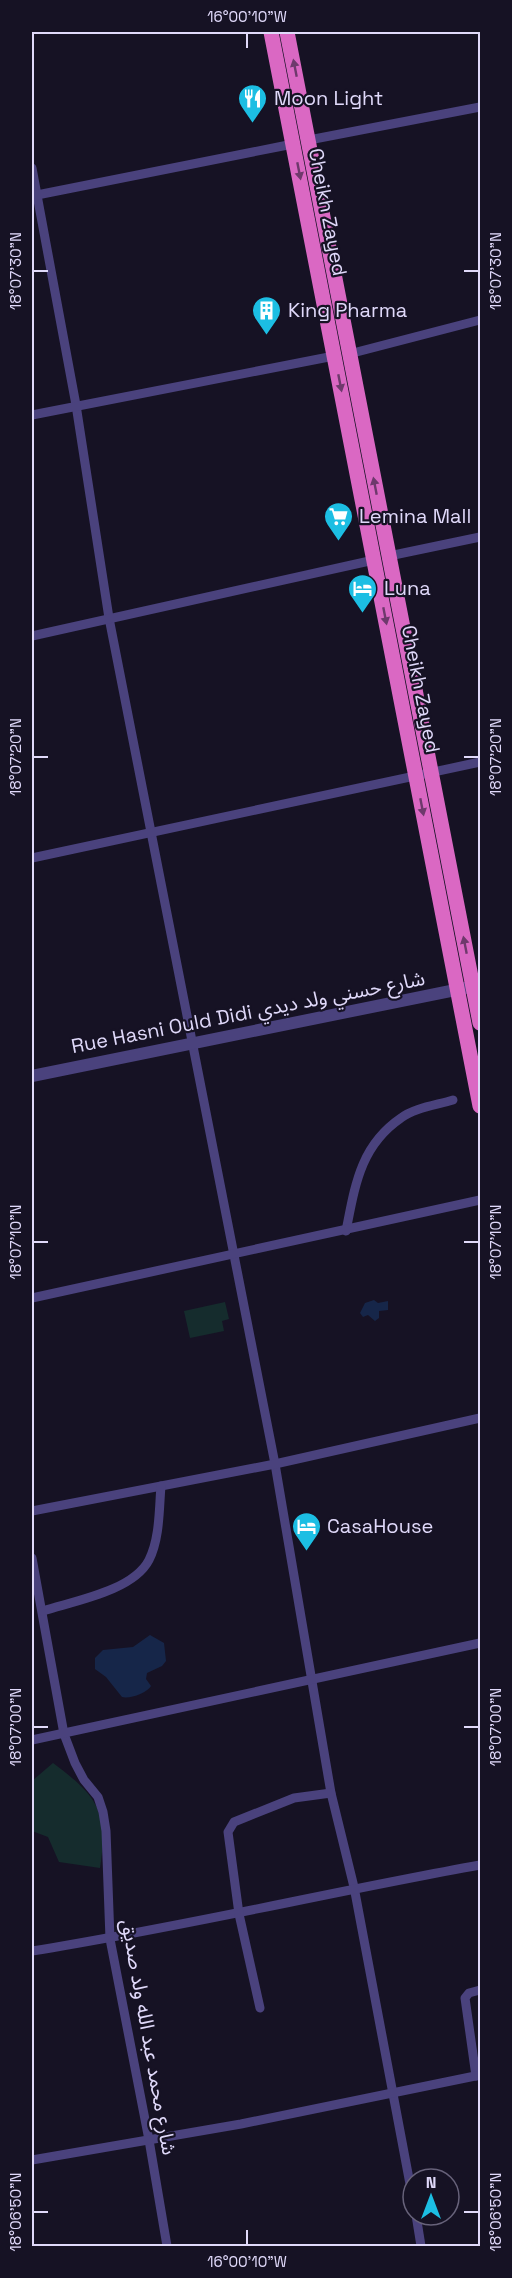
<svg xmlns="http://www.w3.org/2000/svg" width="512" height="2278" font-family="'Space Grotesk','Noto Sans Arabic',sans-serif">
	<rect width="100%" height="100%" fill="#161224"/>
	<g fill="#152c2d">
		<path d="M 225,1302 L 229,1319 L 222,1321 L 224,1331 L 190,1338 L 184,1311 Z"/>
		<path d="M 53,1763 C 97,1796 109,1811 100,1868 L 59,1862 L 48,1837 L 32,1831 L 32,1781 Z"/>
	</g>
	<g fill="#162649">
		<path d="M 374,1300 L 378,1303 L 388,1301 L 388,1310 L 379,1311 L 379,1318 L 375,1321 L 368,1315 L 363,1317 L 360,1313 L 365,1303 Z"/>
		<path d="M 150,1635 L 164,1643 L 166,1661 L 162,1666 L 147,1673 L 146,1679 L 151,1686 C 147,1693 130,1699 122,1697 L 106,1677 L 95,1669 L 95,1658 L 103,1650 L 133,1647 Z"/>
	</g>
	<g fill="none" stroke-linecap="round" stroke-linejoin="round">
		<g stroke="#4a427d" stroke-width="9">
			<path d="M 309,140 L 480,107"/>
			<path d="M 32,168 L 76,405 L 109,618 L 275,1464 L 331,1793 L 354,1887 L 413,2200"/>
			<path d="M 32,196 L 293,144"/>
			<path d="M 349,354 L 480,320"/>
			<path d="M 32,415 L 334,356"/>
			<path d="M 389,556 L 480,537"/>
			<path d="M 32,636 L 374,560"/>
			<path d="M 32,858 L 480,762"/>
			<path d="M 346,1231 C 355,1186 360,1146 401,1118 C 414,1108 437,1105 453,1100"/>
			<path d="M 32,1298 L 480,1200"/>
			<path d="M 32,1511 L 275,1464 L 480,1418"/>
			<path d="M 32,1558 L 64,1734 L 75,1763 L 84,1780 L 98,1797 L 103,1812 L 106,1831 L 110,1939 L 149,2140 L 167,2246"/>
			<path d="M 43,1611 C 74,1601 133,1591 149,1560 C 160,1538 159,1509 161,1486"/>
			<path d="M 32,1740 L 480,1643"/>
			<path d="M 32,1951 C 182,1927 330,1892 480,1865"/>
			<path d="M 260,2008 L 239,1914 L 228,1832 L 234,1822 L 294,1798 L 331,1793"/>
			<path d="M 476,2076 L 465,1998 L 469,1993 L 480,1990"/>
			<path d="M 32,2160 L 241,2124 L 480,2075"/>
			<path d="M 416,2215 L 421,2246"/>
		</g>
		<path stroke="#4a427d" stroke-width="12" d="M 32,1076 L 480,985"/>
		<g stroke="#da68c3" stroke-width="15">
			<path d="M 271,32 L 480,1106"/>
			<path d="M 287,32 L 480,1023"/>
		</g>
	</g>
	<defs><path id="oneway-solid" d="M-6-.8H1V-3.2L6.5 0L1 3.2V.8H-6Z" transform="scale(1.5)"/></defs>
	<g fill="#6e396c">
		<use href="#oneway-solid" transform="translate(295 68) rotate(-101)"/>
		<use href="#oneway-solid" transform="translate(299 171) rotate(79)"/>
		<use href="#oneway-solid" transform="translate(340 383) rotate(79)"/>
		<use href="#oneway-solid" transform="translate(375 486) rotate(-101)"/>
		<use href="#oneway-solid" transform="translate(385 616) rotate(79)"/>
		<use href="#oneway-solid" transform="translate(422 807) rotate(79)"/>
		<use href="#oneway-solid" transform="translate(465 945) rotate(-101)"/>
	</g>
	<path fill="none" stroke="#e0d9fa" stroke-width="2" d="M 247,33 L 247,48M 33,271 L 48,271M 464,271 L 479,271M 33,757 L 48,757M 464,757 L 479,757M 33,1242 L 48,1242M 464,1242 L 479,1242M 33,1727 L 48,1727M 464,1727 L 479,1727M 33,2212 L 48,2212M 464,2212 L 479,2212M 247,2230 L 247,2245"/>
	<defs>
		<symbol id="restaurant-pin" viewBox="-11 -11 22 30"><path d="M0 17L-7.5 6A9.5 9.5 0 1 1 7.5 6Z" fill="#1cbee3" stroke="#161224"/><path d="M-5-6h1v4h1v-4h1v4h1v-4h1v5L-1.5 .5V6h-2V.5L-5-1ZM5-6V6H3V1.5H1.5Q1.5-4 5-6Z" fill="#fff"/></symbol>
		<symbol id="building-pin" viewBox="-11 -11 22 30"><path d="M0 17L-7.5 6A9.5 9.5 0 1 1 7.5 6Z" fill="#1cbee3" stroke="#161224"/><path d="M-4-6H4V6H1V3H-1V6H-4ZM-2.5-4.3h1.7v1.8h-1.7ZM.8-4.3h1.7v1.8H.8ZM-2.5-1h1.7V.8h-1.7ZM.8-1h1.7V.8H.8Z" fill="#fff"/></symbol>
		<symbol id="supermarket-pin" viewBox="-11 -11 22 30"><path d="M0 17L-7.5 6A9.5 9.5 0 1 1 7.5 6Z" fill="#1cbee3" stroke="#161224"/><path d="M-6-5.5h2.5l.6 2H6L4.5 2H-2.5L-4.4-4H-6ZM-1.5 3.2a1.3 1.3 0 1 0 .1 0ZM3 3.2a1.3 1.3 0 1 0 .1 0Z" fill="#fff"/></symbol>
		<symbol id="hotel-pin" viewBox="-11 -11 22 30"><path d="M0 17L-7.5 6A9.5 9.5 0 1 1 7.5 6Z" fill="#1cbee3" stroke="#161224"/><path d="M-6-4.5h1.5V1H6V5H4.5V3h-9V5H-6ZM-4 0a1.8 1.8 0 1 1 3.6 0ZM.5 0V-2.5h3Q6-2.5 6 0Z" fill="#fff"/></symbol>
	</defs>
	<g fill-rule="evenodd">
		<use href="#restaurant-pin" x="236" y="82" width="33" height="45"/>
		<use href="#building-pin" x="250" y="294" width="33" height="45"/>
		<use href="#supermarket-pin" x="322" y="500" width="33" height="45"/>
		<use href="#hotel-pin" x="346" y="572" width="33" height="45"/>
		<use href="#hotel-pin" x="290" y="1510" width="33" height="45"/>
	</g>
	<g text-anchor="middle" dominant-baseline="central" stroke-width="4.5" stroke-linejoin="round" paint-order="stroke">
		<g font-size="20" fill="#e0d9fa" stroke="#161224" text-anchor="start">
			<text x="274" y="98">Moon Light</text>
			<text x="288" y="310">King Pharma</text>
			<text x="359" y="516">Lemina Mall</text>
			<text x="384" y="588">Luna</text>
			<text x="327" y="1526">CasaHouse</text>
		</g>
		<g font-size="20" fill="#e0d9fa" stroke="#161224">
			<text transform="translate(328 212) rotate(79)">Cheikh Zayed</text>
			<text transform="translate(421 689) rotate(79)">Cheikh Zayed</text>
			<text transform="translate(248 1012) rotate(-11)">Rue Hasni Ould Didi شارع حسني ولد ديدي</text>
			<text transform="translate(149 2037) rotate(80)">شارع محمد عبد الله ولد صديق</text>
		</g>
	</g>
	<rect width="512" height="2278" fill="none" stroke="#161224" stroke-width="66"/>
	<g transform="translate(431 2197)"><circle r="28" fill="#161224" stroke="#67627a" stroke-width="1.5"/>
	<path d="M0-4.5L10 22L0 15L-10 22Z" fill="#1cbee3"/>
	<text y="-9" font-size="16" font-weight="bold" text-anchor="middle" fill="#e0d9fa">N</text>
	</g>
	<rect x="33" y="33" width="446" height="2212" fill="none" stroke="#e0d9fa" stroke-width="2"/>
	<g font-size="15" text-anchor="middle" fill="#e0d9fa">
		<text x="247" y="22">16°00'10"W</text>
		<text transform="translate(16 271) rotate(-90)" y="5">18°07'30"N</text>
		<text transform="translate(496 271) rotate(-90)" y="5">18°07'30"N</text>
		<text transform="translate(16 757) rotate(-90)" y="5">18°07'20"N</text>
		<text transform="translate(496 757) rotate(-90)" y="5">18°07'20"N</text>
		<text transform="translate(16 1242) rotate(-90)" y="5">18°07'10"N</text>
		<text transform="translate(496 1242) rotate(-90)" y="5">18°07'10"N</text>
		<text transform="translate(16 1727) rotate(-90)" y="5">18°07'00"N</text>
		<text transform="translate(496 1727) rotate(-90)" y="5">18°07'00"N</text>
		<text transform="translate(16 2212) rotate(-90)" y="5">18°06'50"N</text>
		<text transform="translate(496 2212) rotate(-90)" y="5">18°06'50"N</text>
		<text x="247" y="2267">16°00'10"W</text>
	</g>
</svg>
